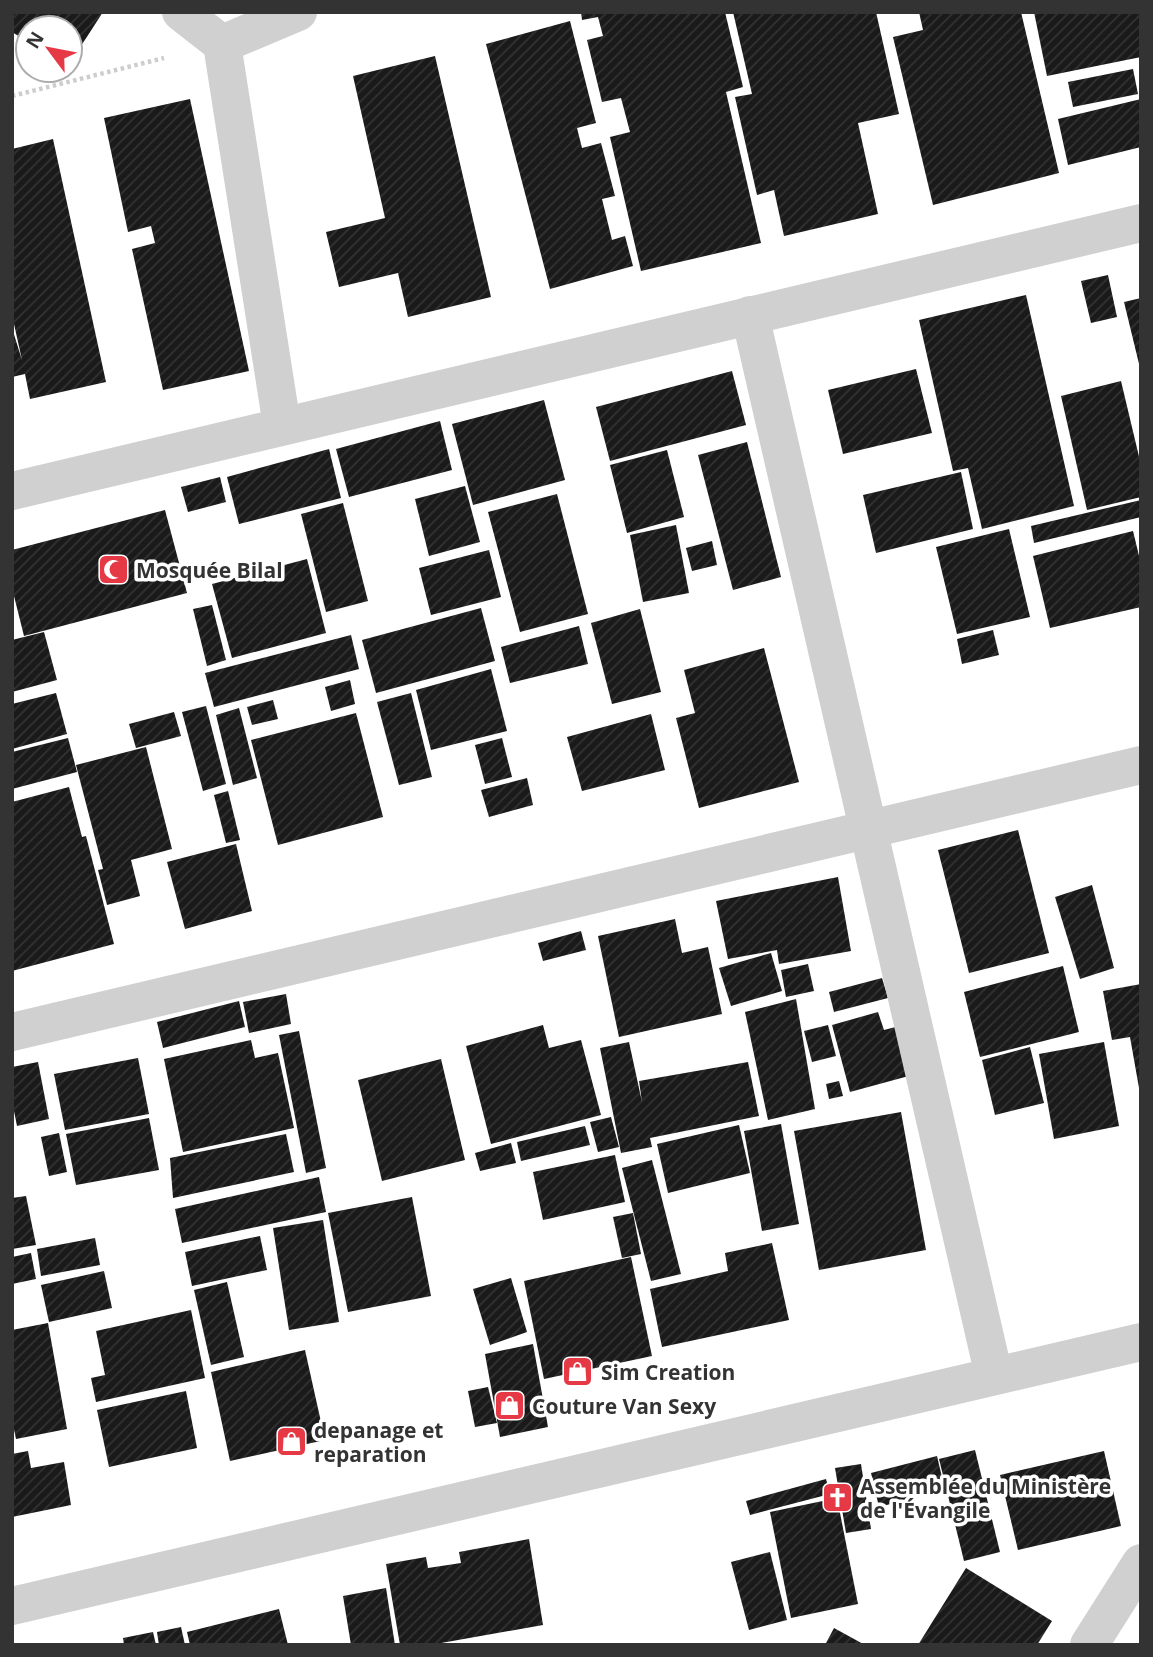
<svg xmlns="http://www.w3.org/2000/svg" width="1153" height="1657" font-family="'Open Sans',sans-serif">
	<defs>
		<pattern id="building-hatch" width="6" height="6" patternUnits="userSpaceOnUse" patternTransform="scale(1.75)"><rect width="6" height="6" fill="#1a1a1a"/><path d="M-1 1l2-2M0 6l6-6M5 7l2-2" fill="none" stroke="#333"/></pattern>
	</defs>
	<rect width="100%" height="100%" fill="#fff"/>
	<g fill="url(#building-hatch)">
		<path d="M 12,12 L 103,12 L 70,63 L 70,28 L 28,28 L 28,42 L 12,32 Z"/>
		<path d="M 581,12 L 725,12 L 743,87 L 726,92 L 761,243 L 641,271 L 610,137 L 630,132 L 621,98 L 602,102 L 587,40 L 603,36 L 598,17 L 582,20 Z"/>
		<path d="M 733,12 L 876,12 L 899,114 L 858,123 L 878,214 L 784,236 L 774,190 L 757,195 L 735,97 L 752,94 Z"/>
		<path d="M 919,12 L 1021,12 L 1059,173 L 933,205 L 893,37 L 923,30 Z"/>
		<path d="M 1034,12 L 1141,12 L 1141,57 L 1047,76 Z"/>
		<path d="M 570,21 L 596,123 L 577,128 L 582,148 L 601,143 L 615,196 L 602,199 L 612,240 L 625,236 L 633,266 L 550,289 L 486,44 Z"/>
		<path d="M 435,56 L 491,297 L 408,317 L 398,273 L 339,287 L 326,232 L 385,218 L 353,76 Z"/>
		<path d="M 1133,69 L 1138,94 L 1073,107 L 1068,82 Z"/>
		<path d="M 190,99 L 249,371 L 163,390 L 132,249 L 155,243 L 151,226 L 128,232 L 104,118 Z"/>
		<path d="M 1141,99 L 1141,147 L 1068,165 L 1058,119 Z"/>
		<path d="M 53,139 L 106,382 L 30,399 L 25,374 L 12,377 L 12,328 L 22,360 L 12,315 L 12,149 Z"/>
		<path d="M 1108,275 L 1117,317 L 1091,323 L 1081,281 Z"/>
		<path d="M 1026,295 L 1074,506 L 982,529 L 968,468 L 953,471 L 919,320 Z"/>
		<path d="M 1141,298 L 1141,368 L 1140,368 L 1124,302 Z"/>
		<path d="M 916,369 L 932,433 L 843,454 L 828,390 Z"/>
		<path d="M 732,371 L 746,425 L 610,461 L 596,407 Z"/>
		<path d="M 1121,381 L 1141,465 L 1141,497 L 1087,510 L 1061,396 Z"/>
		<path d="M 544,400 L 565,480 L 473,505 L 452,424 Z"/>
		<path d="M 440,421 L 452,470 L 349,497 L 336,449 Z"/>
		<path d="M 747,442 L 781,577 L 733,590 L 698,455 Z"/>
		<path d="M 329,449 L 341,498 L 239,524 L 227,477 Z"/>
		<path d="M 667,450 L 684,517 L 627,533 L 610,465 Z"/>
		<path d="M 961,472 L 973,529 L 876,553 L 863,495 Z"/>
		<path d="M 220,477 L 226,502 L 188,512 L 181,487 Z"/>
		<path d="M 465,486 L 480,542 L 429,556 L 415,499 Z"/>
		<path d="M 557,494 L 588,614 L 520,632 L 488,512 Z"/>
		<path d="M 1141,500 L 1141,517 L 1034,543 L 1031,526 Z"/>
		<path d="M 343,503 L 368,601 L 326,612 L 301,514 Z"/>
		<path d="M 165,510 L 187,593 L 24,636 L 12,588 L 12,550 Z"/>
		<path d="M 676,525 L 689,593 L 643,602 L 630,535 Z"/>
		<path d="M 1009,529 L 1030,617 L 957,634 L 936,547 Z"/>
		<path d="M 1133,531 L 1141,564 L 1141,607 L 1050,628 L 1033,556 Z"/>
		<path d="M 712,541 L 717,565 L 692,571 L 686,548 Z"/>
		<path d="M 489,550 L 501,597 L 431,615 L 419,568 Z"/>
		<path d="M 307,559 L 326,633 L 232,658 L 212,584 Z"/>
		<path d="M 212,605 L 226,660 L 207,666 L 193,609 Z"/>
		<path d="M 481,608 L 495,661 L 376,693 L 362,640 Z"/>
		<path d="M 640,609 L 661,692 L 612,704 L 591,623 Z"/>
		<path d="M 579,626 L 588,664 L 510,683 L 501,647 Z"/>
		<path d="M 993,630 L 999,655 L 962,664 L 957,639 Z"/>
		<path d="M 44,632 L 57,680 L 12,692 L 12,640 Z"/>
		<path d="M 351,635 L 359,669 L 214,707 L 205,673 Z"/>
		<path d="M 764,648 L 799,782 L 699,808 L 676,718 L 695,713 L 684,670 Z"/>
		<path d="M 491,669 L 507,731 L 431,750 L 416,690 Z"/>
		<path d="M 350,680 L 355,704 L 331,711 L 325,687 Z"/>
		<path d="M 56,693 L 67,734 L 12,749 L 12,704 Z"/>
		<path d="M 411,693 L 432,777 L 399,785 L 377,702 Z"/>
		<path d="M 273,700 L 278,719 L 252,725 L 247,707 Z"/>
		<path d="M 206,706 L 226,784 L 203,791 L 182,712 Z"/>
		<path d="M 239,708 L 257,778 L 233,785 L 216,715 Z"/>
		<path d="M 174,712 L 181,736 L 136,748 L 129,724 Z"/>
		<path d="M 356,713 L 383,817 L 278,845 L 251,740 Z"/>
		<path d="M 651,714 L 665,770 L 582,791 L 567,737 Z"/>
		<path d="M 68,738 L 77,772 L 12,789 L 12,752 Z"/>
		<path d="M 502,738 L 512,777 L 485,784 L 475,745 Z"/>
		<path d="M 146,747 L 172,849 L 131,860 L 140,896 L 107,905 L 98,870 L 103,869 L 76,765 Z"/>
		<path d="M 527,778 L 533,805 L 489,817 L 481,790 Z"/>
		<path d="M 69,787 L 82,837 L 86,836 L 114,944 L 12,971 L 12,802 Z"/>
		<path d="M 228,791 L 240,840 L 226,843 L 214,795 Z"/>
		<path d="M 1018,830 L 1049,953 L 969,973 L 938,850 Z"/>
		<path d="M 236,844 L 252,911 L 185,929 L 167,862 Z"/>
		<path d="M 838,877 L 851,951 L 779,964 L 777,950 L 728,959 L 716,901 Z"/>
		<path d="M 1092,885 L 1114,968 L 1080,979 L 1055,897 Z"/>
		<path d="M 675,919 L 682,953 L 708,947 L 722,1014 L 619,1037 L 598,936 Z"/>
		<path d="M 581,931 L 586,950 L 543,961 L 538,943 Z"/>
		<path d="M 771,953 L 782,991 L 731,1006 L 719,968 Z"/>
		<path d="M 808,964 L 814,991 L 786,997 L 781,970 Z"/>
		<path d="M 1063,966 L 1079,1032 L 980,1057 L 964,992 Z"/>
		<path d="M 882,978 L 888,998 L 834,1012 L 829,992 Z"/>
		<path d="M 1141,984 L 1141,1088 L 1139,1088 L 1130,1037 L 1112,1040 L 1103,991 Z"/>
		<path d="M 286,994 L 291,1024 L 249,1033 L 243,1002 Z"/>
		<path d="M 796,999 L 815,1109 L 768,1120 L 745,1012 Z"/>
		<path d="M 239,1001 L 245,1027 L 163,1048 L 157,1022 Z"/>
		<path d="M 878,1012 L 884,1030 L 903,1025 L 916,1074 L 850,1092 L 832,1025 Z"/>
		<path d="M 543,1025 L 549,1048 L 581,1040 L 601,1115 L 491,1144 L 466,1046 Z"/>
		<path d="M 828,1025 L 836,1056 L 812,1062 L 804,1031 Z"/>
		<path d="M 299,1031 L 326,1168 L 306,1173 L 279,1035 Z"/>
		<path d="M 251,1040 L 255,1058 L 278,1053 L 294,1128 L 183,1152 L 164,1059 Z"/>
		<path d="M 629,1042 L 642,1102 L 639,1081 L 748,1062 L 759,1116 L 650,1138 L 652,1147 L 621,1153 L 600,1048 Z"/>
		<path d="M 1104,1042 L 1119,1126 L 1054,1139 L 1039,1054 Z"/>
		<path d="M 1030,1047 L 1044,1103 L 995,1115 L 982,1060 Z"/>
		<path d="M 138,1058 L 149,1114 L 65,1130 L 54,1074 Z"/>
		<path d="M 441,1059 L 465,1160 L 382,1181 L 358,1080 Z"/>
		<path d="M 38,1062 L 49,1119 L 17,1126 L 12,1101 L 12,1067 Z"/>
		<path d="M 839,1081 L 843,1096 L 829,1099 L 826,1084 Z"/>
		<path d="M 901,1112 L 926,1250 L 819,1270 L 794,1131 Z"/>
		<path d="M 611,1117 L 619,1147 L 598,1152 L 590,1122 Z"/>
		<path d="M 149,1118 L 159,1170 L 76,1185 L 66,1134 Z"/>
		<path d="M 781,1124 L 799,1224 L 762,1231 L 744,1131 Z"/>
		<path d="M 739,1125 L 750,1173 L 668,1193 L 657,1144 Z"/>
		<path d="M 585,1126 L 590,1145 L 521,1161 L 517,1142 Z"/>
		<path d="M 59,1133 L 67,1172 L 49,1176 L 41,1137 Z"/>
		<path d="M 286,1134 L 294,1172 L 173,1198 L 170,1158 Z"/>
		<path d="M 511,1143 L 516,1163 L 480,1171 L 475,1153 Z"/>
		<path d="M 615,1155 L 625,1202 L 543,1220 L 533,1172 Z"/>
		<path d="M 652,1160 L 681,1274 L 651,1281 L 622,1168 Z"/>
		<path d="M 319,1177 L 326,1212 L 182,1243 L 175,1209 Z"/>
		<path d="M 26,1196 L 36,1245 L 12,1249 L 12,1198 Z"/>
		<path d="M 412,1197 L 431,1296 L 348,1312 L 328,1213 Z"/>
		<path d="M 633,1213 L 641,1254 L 622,1258 L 613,1217 Z"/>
		<path d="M 323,1220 L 339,1322 L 289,1330 L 273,1228 Z"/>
		<path d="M 260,1236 L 267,1270 L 192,1286 L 185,1252 Z"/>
		<path d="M 95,1238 L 100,1265 L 41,1276 L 37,1249 Z"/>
		<path d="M 772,1243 L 789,1320 L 662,1347 L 650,1289 L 728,1271 L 725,1253 Z"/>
		<path d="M 31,1253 L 36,1279 L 12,1284 L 12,1257 Z"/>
		<path d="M 631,1257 L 652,1356 L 544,1379 L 524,1281 Z"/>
		<path d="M 104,1271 L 112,1308 L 49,1322 L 41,1285 Z"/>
		<path d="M 511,1278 L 527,1332 L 490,1345 L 473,1289 Z"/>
		<path d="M 227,1282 L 244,1357 L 211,1365 L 194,1290 Z"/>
		<path d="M 191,1310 L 205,1378 L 96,1402 L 91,1378 L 105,1375 L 96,1331 Z"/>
		<path d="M 48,1323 L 67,1429 L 16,1439 L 12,1420 L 12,1330 Z"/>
		<path d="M 533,1344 L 548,1427 L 500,1437 L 485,1354 Z"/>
		<path d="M 305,1350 L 325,1440 L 230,1461 L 211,1372 Z"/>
		<path d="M 488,1387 L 497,1423 L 475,1427 L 468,1391 Z"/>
		<path d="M 186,1391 L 197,1448 L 109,1467 L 97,1410 Z"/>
		<path d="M 975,1450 L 1000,1552 L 964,1561 L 939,1459 Z"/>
		<path d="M 28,1451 L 31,1468 L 64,1462 L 71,1505 L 12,1517 L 12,1454 Z"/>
		<path d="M 1104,1451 L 1121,1526 L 1018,1550 L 1000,1475 Z"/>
		<path d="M 937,1456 L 945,1490 L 879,1507 L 871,1473 Z"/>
		<path d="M 861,1464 L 871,1529 L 846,1533 L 835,1468 Z"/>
		<path d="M 826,1479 L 830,1494 L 750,1515 L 746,1501 Z"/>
		<path d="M 837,1498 L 858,1604 L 791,1618 L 770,1512 Z"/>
		<path d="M 529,1539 L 543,1625 L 430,1645 L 400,1645 L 386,1564 L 426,1557 L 428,1568 L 461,1563 L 459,1552 Z"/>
		<path d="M 770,1552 L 787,1620 L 749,1630 L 731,1562 Z"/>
		<path d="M 966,1568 L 1052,1621 L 1037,1645 L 918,1645 Z"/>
		<path d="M 386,1588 L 395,1645 L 351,1645 L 343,1596 Z"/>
		<path d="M 279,1609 L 288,1645 L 190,1645 L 187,1632 Z"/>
		<path d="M 181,1627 L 185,1645 L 159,1645 L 157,1632 Z"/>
		<path d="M 834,1628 L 865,1645 L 825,1645 Z"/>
		<path d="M 153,1632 L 156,1645 L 124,1645 L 123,1638 Z"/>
	</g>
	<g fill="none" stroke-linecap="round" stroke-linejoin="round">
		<path stroke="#cdcdcd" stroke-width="4.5" stroke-dasharray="3.5 3.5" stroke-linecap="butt" d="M 12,96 L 164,58"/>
		<g stroke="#d0d0d0" stroke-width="38">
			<path d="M 181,12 L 222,44 L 282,426"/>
			<path d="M 222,44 L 298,12"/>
			<path d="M 750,315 L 994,1376"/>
			<path d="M 12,491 L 1141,223"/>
			<path d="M 12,1032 L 1141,765"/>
			<path d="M 12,1606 L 1141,1342"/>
			<path d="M 1089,1645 L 1141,1563"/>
		</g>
	</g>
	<defs>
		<symbol id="mosque-square" viewBox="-11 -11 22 22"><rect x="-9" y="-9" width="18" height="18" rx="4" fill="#e63946" stroke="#fff"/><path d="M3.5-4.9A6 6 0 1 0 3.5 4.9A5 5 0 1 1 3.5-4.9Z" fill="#fff"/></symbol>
		<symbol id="shop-square" viewBox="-11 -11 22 22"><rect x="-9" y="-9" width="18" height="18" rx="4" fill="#e63946" stroke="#fff"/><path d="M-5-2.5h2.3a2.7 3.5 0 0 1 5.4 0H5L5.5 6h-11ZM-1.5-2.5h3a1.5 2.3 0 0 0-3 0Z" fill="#fff"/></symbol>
		<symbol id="church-square" viewBox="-11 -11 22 22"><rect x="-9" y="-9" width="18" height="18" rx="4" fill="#e63946" stroke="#fff"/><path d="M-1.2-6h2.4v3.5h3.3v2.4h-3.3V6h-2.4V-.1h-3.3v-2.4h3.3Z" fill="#fff"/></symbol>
	</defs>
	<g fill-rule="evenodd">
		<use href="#mosque-square" x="96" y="552" width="35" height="35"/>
		<use href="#shop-square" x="560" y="1354" width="35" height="35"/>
		<use href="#shop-square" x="492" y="1388" width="35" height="35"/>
		<use href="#shop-square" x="274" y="1424" width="35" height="35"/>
		<use href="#church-square" x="820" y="1480" width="35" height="35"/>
	</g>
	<g text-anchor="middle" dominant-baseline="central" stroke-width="7" stroke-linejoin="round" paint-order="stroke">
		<g font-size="21" font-weight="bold" fill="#333" stroke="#fff" text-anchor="start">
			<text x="136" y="570">Mosquée Bilal</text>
			<text x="601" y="1372">Sim Creation</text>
			<text x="532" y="1406">Couture Van Sexy</text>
			<text x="314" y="1430">depanage et<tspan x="314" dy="24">reparation</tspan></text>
			<text x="860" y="1486">Assemblée du Ministère<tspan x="860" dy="24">de l'Évangile</tspan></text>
		</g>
	</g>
	<rect width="1153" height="1657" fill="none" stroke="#333333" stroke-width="28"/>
	<g transform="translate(49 49) rotate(302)"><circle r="33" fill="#ffffff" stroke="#adadad" stroke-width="2"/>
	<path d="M0-5L12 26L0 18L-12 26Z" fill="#e63946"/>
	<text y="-10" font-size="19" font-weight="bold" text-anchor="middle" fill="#333333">N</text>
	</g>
</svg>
